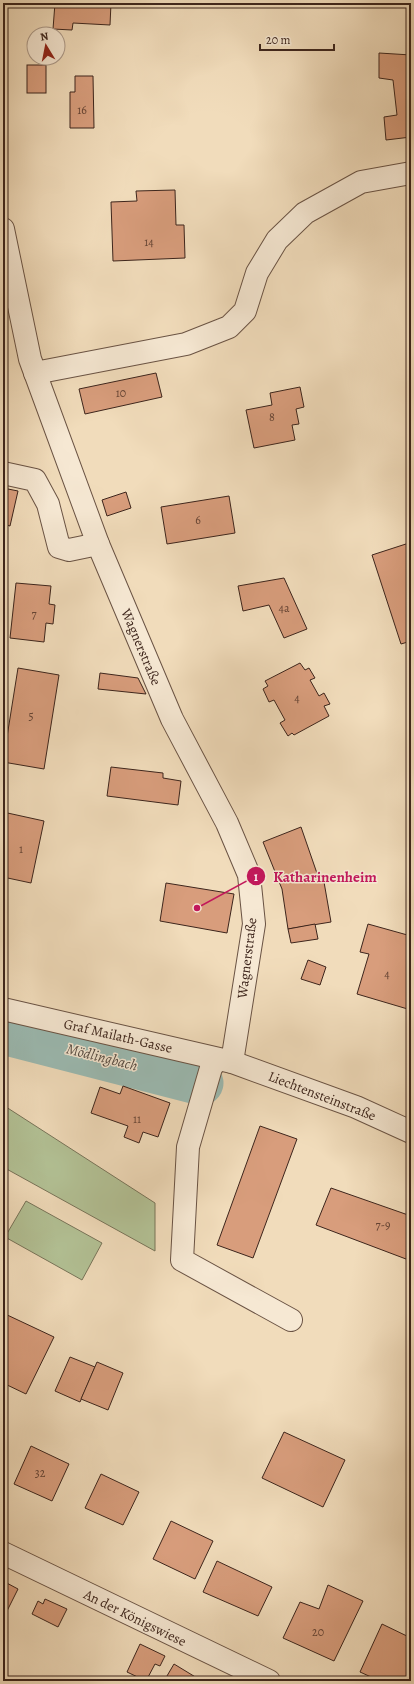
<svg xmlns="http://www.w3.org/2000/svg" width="414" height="1684" font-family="Alegreya,serif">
	<rect width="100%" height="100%" fill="#f1dcbb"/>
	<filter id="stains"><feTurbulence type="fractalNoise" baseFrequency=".005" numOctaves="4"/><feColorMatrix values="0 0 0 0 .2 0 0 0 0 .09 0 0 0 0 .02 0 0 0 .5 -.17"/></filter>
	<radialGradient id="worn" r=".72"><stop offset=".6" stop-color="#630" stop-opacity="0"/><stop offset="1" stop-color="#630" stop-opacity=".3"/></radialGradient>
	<g fill="#b3c296" stroke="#787459">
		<path d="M 3,1105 L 155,1203 L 155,1251 L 3,1167 Z"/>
		<path d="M 26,1201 L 102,1243 L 82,1280 L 5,1237 Z"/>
	</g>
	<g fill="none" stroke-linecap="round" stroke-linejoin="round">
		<path stroke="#9bbbb3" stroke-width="45" d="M 3,1032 L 201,1083"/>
	</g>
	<g fill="#d89d7c" stroke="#3d251c">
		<path d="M 55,3 L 111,3 L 110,25 L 73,23 L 72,30 L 53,29 Z"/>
		<path d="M 379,53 L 411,55 L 411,137 L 386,140 L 384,117 L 397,115 L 393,80 L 379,78 Z"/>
		<rect x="27" y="65" width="19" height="28"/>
		<path d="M 75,76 L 93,76 L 94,128 L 70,128 L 70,92 L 75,92 Z"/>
		<path d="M 175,190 L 176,225 L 184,225 L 185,258 L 113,261 L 111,202 L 137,201 L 136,191 Z"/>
		<path d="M 156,373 L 162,397 L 85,414 L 79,389 Z"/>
		<path d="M 300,387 L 304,407 L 296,409 L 299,424 L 292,425 L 295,440 L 254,448 L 246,410 L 272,405 L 270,393 Z"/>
		<path d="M 3,488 L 18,491 L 10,526 L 3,524 Z"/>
		<path d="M 126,492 L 131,508 L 107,516 L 102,500 Z"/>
		<path d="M 229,496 L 235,533 L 167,544 L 161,507 Z"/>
		<path d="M 409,543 L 411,549 L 411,641 L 401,644 L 372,555 Z"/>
		<path d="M 284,578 L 307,629 L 284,638 L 269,605 L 243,611 L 238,586 Z"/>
		<path d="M 16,583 L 51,586 L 49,604 L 55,605 L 53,624 L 46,623 L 44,642 L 10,638 Z"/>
		<path d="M 300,663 L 305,670 L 309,668 L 315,678 L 310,680 L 319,696 L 324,693 L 330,704 L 324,706 L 329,716 L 294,735 L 292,733 L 288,736 L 280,723 L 285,720 L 274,700 L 269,702 L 263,689 L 268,686 L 265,681 Z"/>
		<path d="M 18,668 L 59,675 L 44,769 L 3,762 Z"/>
		<path d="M 100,673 L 138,678 L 146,694 L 98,689 Z"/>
		<path d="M 111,767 L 163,773 L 163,778 L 181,781 L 178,805 L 107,796 Z"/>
		<path d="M 3,812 L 44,821 L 31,883 L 3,877 Z"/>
		<path d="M 301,827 L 320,882 L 324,882 L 331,922 L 288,929 L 282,889 L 263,842 Z"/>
		<path d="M 166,883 L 234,894 L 227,933 L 160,921 Z"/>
		<path d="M 315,924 L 318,939 L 291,943 L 288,929 Z"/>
		<path d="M 368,924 L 411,936 L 411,1010 L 357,994 L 369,954 L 360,952 Z"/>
		<path d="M 308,960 L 326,967 L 320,985 L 301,979 Z"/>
		<path d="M 123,1086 L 170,1103 L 158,1137 L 143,1132 L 139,1143 L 124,1137 L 128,1126 L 91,1113 L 100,1087 L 120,1094 Z"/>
		<path d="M 260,1126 L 297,1139 L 253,1258 L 217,1245 Z"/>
		<path d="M 331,1188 L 411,1216 L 411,1244 L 406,1259 L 316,1225 Z"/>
		<path d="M 3,1313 L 54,1337 L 26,1394 L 3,1383 Z"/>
		<path d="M 70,1357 L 95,1367 L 80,1402 L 55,1391 Z"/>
		<path d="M 97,1362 L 123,1373 L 108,1410 L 81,1399 Z"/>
		<path d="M 284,1432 L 345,1460 L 323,1507 L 262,1478 Z"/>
		<path d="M 31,1446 L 69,1464 L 52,1501 L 14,1484 Z"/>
		<path d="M 101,1474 L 139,1492 L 123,1525 L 85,1508 Z"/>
		<path d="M 171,1521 L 213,1541 L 195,1579 L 153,1559 Z"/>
		<path d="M 217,1561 L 272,1587 L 258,1616 L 203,1592 Z"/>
		<path d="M 3,1581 L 18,1589 L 3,1619 Z"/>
		<path d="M 328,1585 L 363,1601 L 334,1661 L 283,1638 L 300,1602 L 319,1609 Z"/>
		<path d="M 45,1599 L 67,1609 L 58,1627 L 32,1614 L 38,1601 L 43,1604 Z"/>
		<path d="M 382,1624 L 411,1638 L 411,1676 L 408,1681 L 380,1681 L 360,1672 Z"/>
		<path d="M 140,1644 L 165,1656 L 160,1666 L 155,1664 L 146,1681 L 127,1672 Z"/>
		<path d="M 174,1664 L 202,1681 L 164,1681 Z"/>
	</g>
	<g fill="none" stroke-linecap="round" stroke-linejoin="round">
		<defs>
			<g id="minor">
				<path d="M 3,229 L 30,359 L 98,544 L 172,719 L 227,823 L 249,875 L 254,924 L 232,1062"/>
				<path d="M 35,373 L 186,344 L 229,327 L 245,311 L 257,273 L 277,240 L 305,213 L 361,182 L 411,173"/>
				<path d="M 3,473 L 35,480 L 48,504 L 59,547 L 69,550 L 98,544"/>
				<path d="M 3,1009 L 232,1062 L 356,1107 L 411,1132"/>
				<path d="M 217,1059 L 211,1068 L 188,1147 L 182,1260 L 291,1320"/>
				<path d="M 3,1553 L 269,1681"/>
			</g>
		</defs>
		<use href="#minor" stroke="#6a5344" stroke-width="24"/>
		<use href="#minor" stroke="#f6e8d3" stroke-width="22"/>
	</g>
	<g text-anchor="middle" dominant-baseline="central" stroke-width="3" stroke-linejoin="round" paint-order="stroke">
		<g font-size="12" fill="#644334">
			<text x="82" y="110">16</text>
			<text x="149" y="242">14</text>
			<text x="121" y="393">10</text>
			<text x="272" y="417">8</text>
			<text x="198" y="520">6</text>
			<text x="284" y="608">4a</text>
			<text x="34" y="614">7</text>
			<text x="297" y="698">4</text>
			<text x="31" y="716">5</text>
			<text x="21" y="849">1</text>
			<text x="387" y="974">4</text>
			<text x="137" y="1119">11</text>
			<text x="383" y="1225">7-9</text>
			<text x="40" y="1473">32</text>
			<text x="318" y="1632">20</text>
		</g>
		<g font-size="14" fill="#3d251c" stroke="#f6e8d3">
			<text transform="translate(141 647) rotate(67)">Wagnerstraße</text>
			<text transform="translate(247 958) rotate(-83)">Wagnerstraße</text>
			<text transform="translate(118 1036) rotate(13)">Graf Mailath-Gasse</text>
			<text transform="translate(322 1096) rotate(21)">Liechtensteinstraße</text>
			<text transform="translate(135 1618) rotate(26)">An der Königswiese</text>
		</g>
		<g font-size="15" font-style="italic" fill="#544a42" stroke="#f6e8d3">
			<text transform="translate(102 1057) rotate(14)">Mödlingbach</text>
		</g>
	</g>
	<path fill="none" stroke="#c2185b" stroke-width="1.5" d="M197 908L256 876"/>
	<g fill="#c2185b" stroke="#f6e8d3" stroke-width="1.5">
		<circle cx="197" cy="908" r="4"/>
		<circle cx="256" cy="876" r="10"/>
	</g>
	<g font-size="12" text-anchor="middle" font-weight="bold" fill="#fff">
		<text x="256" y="881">1</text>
	</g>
	<g font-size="15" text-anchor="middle" font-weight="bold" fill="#c2185b" stroke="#f6e8d3" stroke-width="3" stroke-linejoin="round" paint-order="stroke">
		<text x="325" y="882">Katharinenheim</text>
	</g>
	<rect width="414" height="1684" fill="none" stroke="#f1dcbb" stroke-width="16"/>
	<rect x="4" y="4" width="406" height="1676" fill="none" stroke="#3d251c" stroke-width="2"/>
	<rect x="8" y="8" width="398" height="1668" fill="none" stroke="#3d251c"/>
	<g transform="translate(46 46) rotate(350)"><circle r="19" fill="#f6e8d3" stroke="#ac9a8a"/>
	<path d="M0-3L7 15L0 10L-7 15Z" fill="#8f2418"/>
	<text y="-6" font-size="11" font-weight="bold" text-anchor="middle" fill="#3d251c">N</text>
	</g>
	<path d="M260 44v6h74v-6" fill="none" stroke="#3d251c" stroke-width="2"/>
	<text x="266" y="44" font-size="12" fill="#3d251c" stroke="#f6e8d3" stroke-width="3" paint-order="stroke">20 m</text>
	<rect width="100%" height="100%" filter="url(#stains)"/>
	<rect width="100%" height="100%" fill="url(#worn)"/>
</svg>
